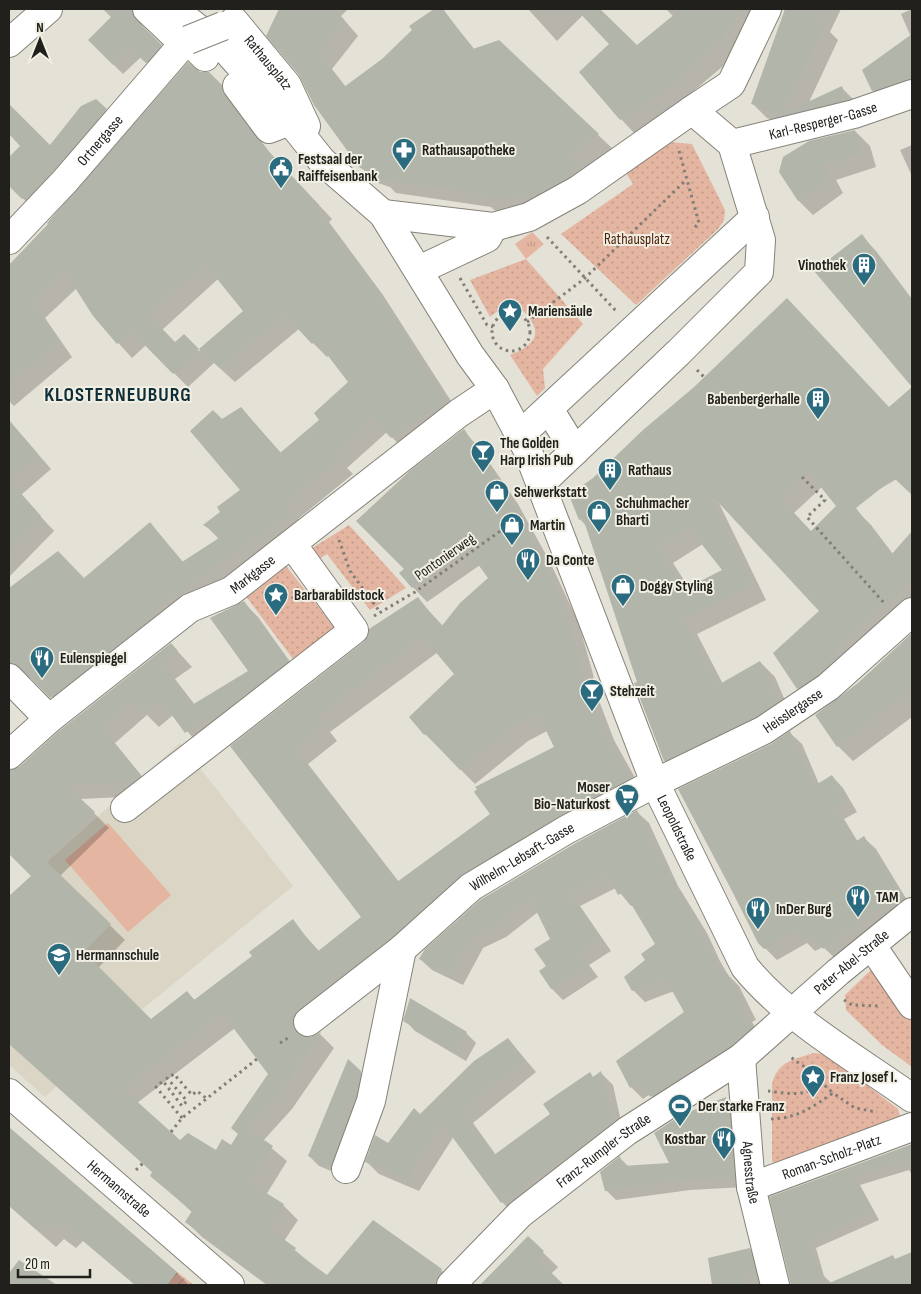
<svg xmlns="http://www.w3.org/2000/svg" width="921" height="1294" font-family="'Sofia Sans Condensed',sans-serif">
	<defs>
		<pattern id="grass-tufts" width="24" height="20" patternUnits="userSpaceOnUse" patternTransform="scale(1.25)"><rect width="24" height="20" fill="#e4b5a0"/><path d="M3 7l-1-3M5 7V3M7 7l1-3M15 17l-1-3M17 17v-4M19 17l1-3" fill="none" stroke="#c39b89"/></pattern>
		<pattern id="park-dots" width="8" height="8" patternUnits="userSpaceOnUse" patternTransform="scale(1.25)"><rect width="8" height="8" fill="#e4b5a0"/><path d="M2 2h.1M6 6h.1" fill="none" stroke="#c39b89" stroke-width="1.8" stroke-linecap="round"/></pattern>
		<pattern id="garden-furrows" width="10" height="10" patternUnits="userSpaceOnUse" patternTransform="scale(1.25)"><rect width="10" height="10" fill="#e4b5a0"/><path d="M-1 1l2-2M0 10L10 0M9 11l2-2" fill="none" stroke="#c39b89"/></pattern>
	</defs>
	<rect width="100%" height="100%" fill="#e4e1d6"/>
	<path fill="#dad5c4" d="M 180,743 L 293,886 L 107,1038 L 45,1097 L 9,1065 L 9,896 Z"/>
	<path fill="url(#grass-tufts)" d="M 532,232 L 544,244 L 526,259 L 515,244 Z"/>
	<g fill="url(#park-dots)">
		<path d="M 669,142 L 692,144 L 725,210 L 724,220 L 718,229 L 636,305 L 561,234 L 633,184 L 623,168 Z"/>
		<path d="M 526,259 L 583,324 L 543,369 L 545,388 L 537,396 L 510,355 C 539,344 544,330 520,308 L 503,307 L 490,317 L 470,280 Z"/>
		<path d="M 349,525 L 406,588 L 370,610 L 327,554 L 313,563 L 306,552 Z"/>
		<path d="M 282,561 L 335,628 L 293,659 L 242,591 Z"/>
		<path d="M 871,970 L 881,973 L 912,1022 L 912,1067 L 882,1045 L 846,1010 L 845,995 Z"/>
		<path d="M 813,1053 L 826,1054 L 898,1109 L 900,1115 L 896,1123 L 780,1168 L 772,1161 L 772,1084 C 778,1061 793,1060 813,1053 Z"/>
	</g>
	<path fill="url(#garden-furrows)" d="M 177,1272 L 194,1285 L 167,1285 Z"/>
	<path fill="#e4b5a0" d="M 108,823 L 171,895 L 128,932 L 65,860 Z"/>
	<g fill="#0003" fill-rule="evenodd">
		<path d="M 103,9 L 137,9 L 142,14 L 141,24 L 145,30 L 171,55 L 156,72 L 141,57 L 123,74 L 89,40 L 112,18 Z"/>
		<path d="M 280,9 L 348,9 L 341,16 L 358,36 L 332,69 L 346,87 L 383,60 L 413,30 L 411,27 L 436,9 L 442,9 L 475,50 L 598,135 L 612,148 L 583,169 L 591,180 L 508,213 L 494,210 L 491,207 L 396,193 L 390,187 L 375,182 L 361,167 L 300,75 L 268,35 Z"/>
		<path d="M 528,9 L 598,9 L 637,47 L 675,18 L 666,9 L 767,9 L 729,61 L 670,111 L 635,134 L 621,119 L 611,44 L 583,15 L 557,41 Z"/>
		<path d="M 787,9 L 841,9 L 830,32 L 838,40 L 809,102 L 841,87 L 856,102 L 797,128 L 767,118 L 752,103 Z"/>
		<path d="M 912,9 L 912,94 L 886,104 L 873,91 L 911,37 L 901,14 Z"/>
		<path d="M 200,73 L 208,73 L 236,101 L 238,111 L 271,154 L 332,219 L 329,222 L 383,295 L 460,415 L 406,452 L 387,432 L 347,468 L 353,474 L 298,519 L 304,529 L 66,711 L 35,680 L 28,677 L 19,677 L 9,667 L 9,589 L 58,553 L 84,579 L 150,523 L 184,563 L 219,539 L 205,525 L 221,513 L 242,490 L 222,421 L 241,408 L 282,454 L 321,420 L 350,382 L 329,355 L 327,357 L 299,329 L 235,382 L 214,363 L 188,387 L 146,345 L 132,358 L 94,316 L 77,288 L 45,318 L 72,357 L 14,406 L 9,401 L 9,262 L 11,264 ZM 218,279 L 245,312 L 199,351 L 184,336 L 176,344 L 162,330 Z"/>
		<path d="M 96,101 L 120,124 L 37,212 L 9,185 L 9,159 L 22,146 L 9,132 L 9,106 L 50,147 Z"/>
		<path d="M 855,131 L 870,146 L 876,167 L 836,180 L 843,193 L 813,215 L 799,201 L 781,172 Z"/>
		<path d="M 912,145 L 912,176 L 900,150 Z"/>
		<path d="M 862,236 L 876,251 L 912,299 L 912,385 L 816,271 Z"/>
		<path d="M 912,388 L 912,470 L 844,510 L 822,487 L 794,513 L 812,533 L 856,510 L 871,525 L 893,554 L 912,533 L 912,608 L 813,703 L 798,688 L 821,612 L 718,501 L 766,600 L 697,634 L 723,684 L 760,662 L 775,677 L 792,717 L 680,776 L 665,761 L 636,683 L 638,682 L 587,527 L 580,519 L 890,408 ZM 703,544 L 724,571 L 689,588 L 673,563 Z"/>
		<path d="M 9,421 L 51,469 L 21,495 L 54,531 L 9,577 Z"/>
		<path d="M 463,431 L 478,446 L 518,504 L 550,562 L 579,624 L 593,674 L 595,690 L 614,740 L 644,794 L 478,888 L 308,1031 L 307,1038 L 320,1034 L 334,1048 L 292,1109 L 263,1141 L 287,1161 L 266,1195 L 283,1205 L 298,1220 L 284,1241 L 327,1277 L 373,1221 L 441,1270 L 456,1285 L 267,1285 L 202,1237 L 187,1222 L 193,1213 L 152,1176 L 153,1172 L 9,1042 L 9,897 L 33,876 L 9,852 L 9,771 L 20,768 L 171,644 L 192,667 L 175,679 L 195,705 L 250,671 L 243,602 L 258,617 L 301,677 L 201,747 L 173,715 L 159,727 L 147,715 L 115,743 L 153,790 L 144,796 L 80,799 L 109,828 L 60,876 L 125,940 L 98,968 L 151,1021 L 187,993 L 195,1000 L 254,956 L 292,921 L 319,951 L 363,917 L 232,746 L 418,599 L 443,626 L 490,579 L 480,565 L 427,602 L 413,587 L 406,569 ZM 438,652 L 455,674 L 425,734 L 475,784 L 528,741 L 547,731 L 555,748 L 492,814 L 399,882 L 308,764 L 337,741 L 330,732 ZM 235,1028 L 270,1074 L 231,1147 L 216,1151 L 180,1142 L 137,1103 Z"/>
		<path d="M 912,635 L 912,717 L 853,761 L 838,746 L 859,684 Z"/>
		<path d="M 790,733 L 802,744 L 819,784 L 832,776 L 843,788 L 857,812 L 844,819 L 858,842 L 864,838 L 876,849 L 910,905 L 836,959 L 823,947 L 815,951 L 807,943 L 777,960 L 759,942 L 771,745 Z"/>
		<path d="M 637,812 L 649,823 L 678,886 L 707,933 L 720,961 L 728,975 L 739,986 L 756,1020 L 752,1022 L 763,1039 L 663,1108 L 650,1094 L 643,1099 L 631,1087 L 686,1013 L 674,991 L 645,1002 L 633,990 L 657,944 L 633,905 L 631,906 L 616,888 L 580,906 L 611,951 L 589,965 L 598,977 L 563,1000 L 552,989 L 540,972 L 548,967 L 552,939 L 538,912 L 506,937 L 483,948 L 463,985 L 432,970 L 420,959 Z"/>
		<path d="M 411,1000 L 466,1033 L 476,1043 L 466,1061 L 415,1031 L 405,1020 Z"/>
		<path d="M 508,1039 L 536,1072 L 473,1123 L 496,1155 L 552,1114 L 601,1073 L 613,1085 L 624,1135 L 514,1214 L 502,1202 L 454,1136 L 419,1191 L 379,1174 L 367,1162 Z"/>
		<path d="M 360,1072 L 371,1082 L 341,1175 L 319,1166 L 309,1156 Z"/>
		<path d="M 726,1099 L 736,1108 L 744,1187 L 690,1190 L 616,1200 L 606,1190 L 620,1158 L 629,1167 L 671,1164 Z"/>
		<path d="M 9,1128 L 177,1273 L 189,1285 L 135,1285 L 83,1241 L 76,1248 L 64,1239 L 56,1247 L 9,1206 Z"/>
		<path d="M 912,1145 L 912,1175 L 909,1170 L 860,1185 L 879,1220 L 816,1248 L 824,1276 L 832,1284 L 893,1257 L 896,1260 L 912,1253 L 912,1285 L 791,1285 L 771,1198 Z"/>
		<path d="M 528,1238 L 558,1267 L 551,1274 L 563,1285 L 481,1285 Z"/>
		<path d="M 749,1249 L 758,1257 L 766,1285 L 713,1285 L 709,1259 Z"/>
		<path d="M 9,1272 L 10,1273 L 45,1282 L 43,1285 L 9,1285 Z"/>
	</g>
	<g fill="#b2b5aa" fill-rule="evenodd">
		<path d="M 119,9 L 132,9 L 136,20 L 162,45 L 146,63 L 130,48 L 113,65 L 88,40 Z"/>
		<path d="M 279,9 L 334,9 L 344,21 L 319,54 L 344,87 L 382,59 L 412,30 L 409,26 L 434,9 L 443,9 L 473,49 L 499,40 L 599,134 L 570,154 L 578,165 L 559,181 L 527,197 L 493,199 L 478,196 L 478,193 L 380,179 L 381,175 L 360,168 L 314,105 L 299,75 L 266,36 Z"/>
		<path d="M 576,9 L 600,9 L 637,45 L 681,9 L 744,9 L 715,46 L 656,97 L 620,120 L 579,72 L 609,44 Z"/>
		<path d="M 785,9 L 819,9 L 814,19 L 824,24 L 783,114 L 751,104 Z"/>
		<path d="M 912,34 L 912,77 L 872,91 L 862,70 Z"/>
		<path d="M 188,62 L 200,72 L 209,72 L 222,85 L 224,95 L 256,138 L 319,205 L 316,207 L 369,279 L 446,400 L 391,438 L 372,418 L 334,453 L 339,459 L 285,504 L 290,514 L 150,613 L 153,617 L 50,698 L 20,667 L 9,663 L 9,588 L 58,551 L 84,578 L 150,522 L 182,562 L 222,536 L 203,525 L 220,512 L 217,507 L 240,490 L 190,431 L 213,410 L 222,419 L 241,407 L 280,453 L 319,420 L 314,413 L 348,382 L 316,340 L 312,344 L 285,315 L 220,368 L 199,349 L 173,374 L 131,331 L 117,344 L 93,316 L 65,272 L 32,303 L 59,342 L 9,383 L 9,265 L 48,224 L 47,223 ZM 205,264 L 243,311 L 199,349 L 184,334 L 175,342 L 149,315 Z"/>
		<path d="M 842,86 L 846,100 L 793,113 L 784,113 Z"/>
		<path d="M 96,99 L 107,109 L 53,171 L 26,199 L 25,197 L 22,199 L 9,186 L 9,157 L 20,146 L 9,134 L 9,104 L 50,145 L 81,106 Z"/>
		<path d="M 855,130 L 862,153 L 822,165 L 829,178 L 798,201 L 779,172 L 783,157 L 809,141 Z"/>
		<path d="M 862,234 L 912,302 L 912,495 L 894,478 L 856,508 L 891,555 L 912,531 L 912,580 L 833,652 L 838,657 L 818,675 L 797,689 L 773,653 L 819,611 L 705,488 L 752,584 L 683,619 L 718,685 L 760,661 L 778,702 L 756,716 L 664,761 L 634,683 L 637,682 L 583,518 L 579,520 L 569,495 L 593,478 L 643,430 L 693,388 L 787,298 L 889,407 L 912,387 L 814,271 ZM 808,471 L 836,506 L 811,531 L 780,498 ZM 689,528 L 722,570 L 685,589 L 659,548 Z"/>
		<path d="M 9,420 L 38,454 L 9,479 Z"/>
		<path d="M 464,429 L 503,487 L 536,546 L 564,608 L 579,659 L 581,674 L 600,724 L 630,779 L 558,817 L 463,874 L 392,937 L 336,981 L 323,973 L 331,984 L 298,1010 L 294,1016 L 293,1024 L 295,1031 L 303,1037 L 311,1037 L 321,1032 L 278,1095 L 246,1128 L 273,1146 L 250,1183 L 284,1204 L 268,1228 L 296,1248 L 294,1251 L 327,1275 L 373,1220 L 442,1269 L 427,1285 L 270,1285 L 185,1222 L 192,1211 L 150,1176 L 152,1172 L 9,1044 L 9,896 L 31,876 L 9,854 L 9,770 L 19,767 L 59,731 L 171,643 L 178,651 L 162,664 L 192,705 L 248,671 L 210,618 L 244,601 L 288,662 L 211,721 L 207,716 L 185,733 L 160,699 L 143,713 L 132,701 L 101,728 L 140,774 L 129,782 L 66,785 L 95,812 L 46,861 L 111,924 L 84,952 L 151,1019 L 187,991 L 194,1000 L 252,956 L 249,952 L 293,919 L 317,952 L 361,917 L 230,746 L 364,642 L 368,636 L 369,629 L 418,597 L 441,627 L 460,603 L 488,578 L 467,549 L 412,588 L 399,573 L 404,569 L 356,521 L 412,469 ZM 423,637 L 454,674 L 409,717 L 424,735 L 426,734 L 460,770 L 513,727 L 538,714 L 554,747 L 475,787 L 477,789 L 474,792 L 490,814 L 397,882 L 294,748 L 323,726 L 316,717 ZM 222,1013 L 268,1074 L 231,1128 L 238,1134 L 231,1145 L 222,1139 L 216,1150 L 188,1133 L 180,1140 L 122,1088 Z"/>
		<path d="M 9,480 L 41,516 L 9,548 Z"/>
		<path d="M 912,633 L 912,688 L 837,747 L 815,715 L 858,683 Z"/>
		<path d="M 790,731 L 814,786 L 832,775 L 847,800 L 834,808 L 855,842 L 864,836 L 900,893 L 823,949 L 814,934 L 802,941 L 797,931 L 764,949 L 758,943 L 732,891 L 678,789 L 771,744 Z"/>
		<path d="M 637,810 L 667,872 L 696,920 L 708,948 L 723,975 L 727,973 L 745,1008 L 741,1010 L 752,1027 L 732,1046 L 715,1056 L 713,1054 L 650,1097 L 639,1082 L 630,1088 L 616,1061 L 684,1012 L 665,978 L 632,991 L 624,977 L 645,960 L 641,954 L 655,944 L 624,892 L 618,895 L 608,875 L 570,894 L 600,939 L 579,953 L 587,965 L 551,989 L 539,971 L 546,966 L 534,949 L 550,939 L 530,898 L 494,925 L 472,937 L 451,974 L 419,959 L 425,949 L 480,900 L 574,844 Z"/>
		<path d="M 410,998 L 467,1032 L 455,1052 L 403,1021 Z"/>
		<path d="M 508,1038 L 525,1060 L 461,1110 L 494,1155 L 550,1114 L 543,1104 L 590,1072 L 593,1077 L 601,1071 L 613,1122 L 501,1203 L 442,1123 L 406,1179 L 365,1162 L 375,1135 L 388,1143 L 414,1108 L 420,1114 L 474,1061 Z"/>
		<path d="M 348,1059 L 361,1071 L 356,1097 L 347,1107 L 351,1109 L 331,1166 L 308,1156 Z"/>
		<path d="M 726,1097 L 735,1178 L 679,1180 L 605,1191 L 600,1172 L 620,1156 L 622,1166 L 669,1163 L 654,1133 L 681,1115 Z"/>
		<path d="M 9,1127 L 177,1272 L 167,1285 L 158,1285 L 148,1277 L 141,1285 L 136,1285 L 63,1223 L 56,1229 L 44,1221 L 36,1229 L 9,1205 Z"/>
		<path d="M 912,1144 L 912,1158 L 853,1176 L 872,1211 L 808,1240 L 822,1285 L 791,1285 L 769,1197 Z"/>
		<path d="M 528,1236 L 544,1251 L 537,1259 L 564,1285 L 480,1285 Z"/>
		<path d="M 750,1248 L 756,1274 L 744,1276 L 746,1285 L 712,1285 L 708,1258 Z"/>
		<path d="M 912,1252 L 912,1285 L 825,1285 L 893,1255 L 895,1259 Z"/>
		<path d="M 19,1260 L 57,1285 L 27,1285 L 9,1281 L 9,1273 Z"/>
	</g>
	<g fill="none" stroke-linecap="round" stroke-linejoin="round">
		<defs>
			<g id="minor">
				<path d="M 147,9 L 182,42"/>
				<path id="s1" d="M 173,9 L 226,50 L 290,121 L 322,161 L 383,214 L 470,355 L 495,389 L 527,449 L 655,783 L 745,967 C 787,1019 857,1059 912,1098"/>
				<path id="s2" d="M 234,21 L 287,85 L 306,126"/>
				<path d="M 9,43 L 48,9"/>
				<path d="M 237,86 L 269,129 L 290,121"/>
				<path d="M 692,110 L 731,84 L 767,9"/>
				<path id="s3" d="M 732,144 L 854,114 L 912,94"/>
				<path d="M 383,214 L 493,227 L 529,217 L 578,190 L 692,110 L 732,144 L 761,240 L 759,272 L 679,352 L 540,484"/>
				<path id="s4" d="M 9,240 L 65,181 L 184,43 L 188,40 L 205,57"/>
				<path d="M 419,270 L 487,238 L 493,227"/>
				<path d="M 549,409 L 575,451"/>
				<path d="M 520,435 L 755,217"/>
				<path d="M 9,678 L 49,719"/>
				<path id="s5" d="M 9,755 L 49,719 L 190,608 L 231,591 L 459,413 L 495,389"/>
				<path d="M 125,808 L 354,630 L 292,544"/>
				<path d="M 872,946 L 912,1005"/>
				<path id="s6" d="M 308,1022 L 402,949 L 471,887 L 566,830 L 655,783 L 764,730 L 828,687 L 912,612"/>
				<path id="s7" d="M 741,1058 L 751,1187 L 775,1285"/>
				<path id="s8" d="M 9,1093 L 230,1285"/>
				<path d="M 346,1169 L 371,1101 L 402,949"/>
				<path id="s9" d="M 751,1187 L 912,1127"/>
				<path id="s10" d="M 451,1285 L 520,1214 L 627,1131 L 741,1058 L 838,972 L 912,912"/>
			</g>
		</defs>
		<use href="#minor" stroke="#858379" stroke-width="30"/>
		<g stroke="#807e77" stroke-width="3" stroke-dasharray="2.5 4" stroke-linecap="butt">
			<path d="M 679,151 L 699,223 L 692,230"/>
			<path d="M 547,237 L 616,311"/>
			<path d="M 460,278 L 487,325 L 493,327"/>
			<circle cx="511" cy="332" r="19"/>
			<path d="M 527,322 L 584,279 L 686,180"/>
			<path d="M 697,370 L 704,377"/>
			<path d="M 802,477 L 825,500 L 807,517 L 885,604"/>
			<path d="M 339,540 L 350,571 L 380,612"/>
			<path d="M 273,591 L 300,600"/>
			<path d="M 374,616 L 415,592 L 524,514"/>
			<path d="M 844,1000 L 852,1005 L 881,1006"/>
			<path d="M 280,1043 L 288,1038"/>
			<path d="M 820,1081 L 833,1093"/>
			<path d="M 768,1091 C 785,1093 809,1099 820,1081 C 813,1068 799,1066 789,1055"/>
			<path d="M 182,1118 L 156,1087 L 163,1081 L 182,1106 L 187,1101 L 167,1078 L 174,1074 L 192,1095 L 197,1091 L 206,1098"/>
			<path d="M 771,1119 C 798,1118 811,1108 833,1093 L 855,1108 L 877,1112"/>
			<path d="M 171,1132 L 182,1118 L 257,1059"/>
			<path d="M 136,1170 L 143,1163"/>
		</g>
		<use href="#minor" stroke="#fff" stroke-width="28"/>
		<defs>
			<path id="minor-bridge" d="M 188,40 L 223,26"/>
		</defs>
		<use href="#minor-bridge" stroke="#858379" stroke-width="30" stroke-linecap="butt"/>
		<use href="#minor-bridge" stroke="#fff" stroke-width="28"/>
	</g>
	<defs>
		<symbol id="pharmacy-pin" viewBox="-11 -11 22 30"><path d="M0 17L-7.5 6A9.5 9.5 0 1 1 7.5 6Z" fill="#2a6b7f" stroke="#f1efe3"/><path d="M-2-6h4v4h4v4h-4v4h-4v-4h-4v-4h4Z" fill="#fff"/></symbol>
		<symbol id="civic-pin" viewBox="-11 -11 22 30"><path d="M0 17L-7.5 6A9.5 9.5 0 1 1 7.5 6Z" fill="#2a6b7f" stroke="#f1efe3"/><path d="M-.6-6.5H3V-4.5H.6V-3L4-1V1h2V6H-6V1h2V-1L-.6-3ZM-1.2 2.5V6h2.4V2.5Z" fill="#fff"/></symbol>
		<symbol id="building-pin" viewBox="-11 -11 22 30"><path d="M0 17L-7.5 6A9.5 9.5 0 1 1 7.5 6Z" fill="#2a6b7f" stroke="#f1efe3"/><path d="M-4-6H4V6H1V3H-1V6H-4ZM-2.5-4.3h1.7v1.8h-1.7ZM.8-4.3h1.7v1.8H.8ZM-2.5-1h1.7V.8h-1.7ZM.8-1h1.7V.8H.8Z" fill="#fff"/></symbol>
		<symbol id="sight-pin" viewBox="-11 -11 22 30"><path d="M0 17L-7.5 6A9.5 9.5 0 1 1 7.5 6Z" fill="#2a6b7f" stroke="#f1efe3"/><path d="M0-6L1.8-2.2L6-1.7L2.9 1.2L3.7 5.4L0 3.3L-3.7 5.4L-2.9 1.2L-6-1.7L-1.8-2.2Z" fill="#fff"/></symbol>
		<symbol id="bar-pin" viewBox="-11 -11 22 30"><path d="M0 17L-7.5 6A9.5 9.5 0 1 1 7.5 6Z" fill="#2a6b7f" stroke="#f1efe3"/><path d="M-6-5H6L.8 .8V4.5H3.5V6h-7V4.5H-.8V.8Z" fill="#fff"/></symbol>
		<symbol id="shop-pin" viewBox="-11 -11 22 30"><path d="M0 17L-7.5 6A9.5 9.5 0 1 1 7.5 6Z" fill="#2a6b7f" stroke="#f1efe3"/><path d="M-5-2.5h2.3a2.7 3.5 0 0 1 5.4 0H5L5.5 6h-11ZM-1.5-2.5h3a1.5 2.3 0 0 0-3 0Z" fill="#fff"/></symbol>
		<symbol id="restaurant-pin" viewBox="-11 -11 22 30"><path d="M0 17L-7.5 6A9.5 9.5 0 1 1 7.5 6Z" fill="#2a6b7f" stroke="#f1efe3"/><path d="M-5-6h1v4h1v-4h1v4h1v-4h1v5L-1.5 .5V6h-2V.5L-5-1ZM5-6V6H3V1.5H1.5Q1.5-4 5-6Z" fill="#fff"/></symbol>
		<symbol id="supermarket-pin" viewBox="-11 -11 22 30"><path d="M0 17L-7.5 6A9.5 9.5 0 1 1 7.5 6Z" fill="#2a6b7f" stroke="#f1efe3"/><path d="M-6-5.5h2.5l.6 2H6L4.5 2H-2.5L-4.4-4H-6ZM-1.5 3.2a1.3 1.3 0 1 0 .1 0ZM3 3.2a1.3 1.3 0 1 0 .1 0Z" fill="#fff"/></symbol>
		<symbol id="school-pin" viewBox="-11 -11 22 30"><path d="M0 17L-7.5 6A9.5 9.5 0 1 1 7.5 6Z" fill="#2a6b7f" stroke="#f1efe3"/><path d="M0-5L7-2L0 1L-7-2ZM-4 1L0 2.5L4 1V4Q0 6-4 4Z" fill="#fff"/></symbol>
		<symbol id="stadium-pin" viewBox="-11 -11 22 30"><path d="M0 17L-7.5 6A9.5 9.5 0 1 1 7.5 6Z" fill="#2a6b7f" stroke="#f1efe3"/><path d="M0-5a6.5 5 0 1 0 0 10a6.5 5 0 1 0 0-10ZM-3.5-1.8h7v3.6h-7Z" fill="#fff"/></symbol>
	</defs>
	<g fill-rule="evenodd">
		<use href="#pharmacy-pin" x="390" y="136" width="28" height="38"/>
		<use href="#civic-pin" x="267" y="154" width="28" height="38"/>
		<use href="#building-pin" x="850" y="251" width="28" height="38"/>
		<use href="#sight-pin" x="496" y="297" width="28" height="38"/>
		<use href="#building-pin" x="804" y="385" width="28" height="38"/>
		<use href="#bar-pin" x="469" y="438" width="28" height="38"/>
		<use href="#building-pin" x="596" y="456" width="28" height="38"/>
		<use href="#shop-pin" x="483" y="478" width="28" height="38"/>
		<use href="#shop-pin" x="585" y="498" width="28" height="38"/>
		<use href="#shop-pin" x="498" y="511" width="28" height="38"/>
		<use href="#restaurant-pin" x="514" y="546" width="28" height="38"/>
		<use href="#shop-pin" x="609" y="572" width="28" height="38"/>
		<use href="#sight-pin" x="262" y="581" width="28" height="38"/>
		<use href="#restaurant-pin" x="28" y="644" width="28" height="38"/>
		<use href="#bar-pin" x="578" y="677" width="28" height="38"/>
		<use href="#supermarket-pin" x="613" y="782" width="28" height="38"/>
		<use href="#restaurant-pin" x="844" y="883" width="28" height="38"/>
		<use href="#restaurant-pin" x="744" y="895" width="28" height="38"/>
		<use href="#school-pin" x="45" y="941" width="28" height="38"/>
		<use href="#sight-pin" x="799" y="1063" width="28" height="38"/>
		<use href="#stadium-pin" x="666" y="1092" width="28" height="38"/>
		<use href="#restaurant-pin" x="710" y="1125" width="28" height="38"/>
	</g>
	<g text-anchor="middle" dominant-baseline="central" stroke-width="4" stroke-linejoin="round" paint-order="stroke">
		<g font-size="15" fill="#21201c" stroke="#f1efe3">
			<text stroke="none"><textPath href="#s2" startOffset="54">Rathausplatz</textPath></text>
			<text stroke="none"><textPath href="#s3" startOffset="94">Karl-Resperger-Gasse</textPath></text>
			<text stroke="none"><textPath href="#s4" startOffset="135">Ortnergasse</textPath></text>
			<text transform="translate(445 557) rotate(-35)">Pontonierweg</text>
			<text stroke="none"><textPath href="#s5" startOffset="305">Markgasse</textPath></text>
			<text stroke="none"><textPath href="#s6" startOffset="579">Heisslergasse</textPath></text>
			<text stroke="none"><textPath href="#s1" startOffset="978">Leopoldstraße</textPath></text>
			<text stroke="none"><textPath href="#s6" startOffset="271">Wilhelm-Lebsaft-Gasse</textPath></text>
			<text stroke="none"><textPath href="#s10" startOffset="516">Pater-Abel-Straße</textPath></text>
			<text stroke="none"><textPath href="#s10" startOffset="204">Franz-Rumpler-Straße</textPath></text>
			<text stroke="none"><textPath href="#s9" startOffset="86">Roman-Scholz-Platz</textPath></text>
			<text stroke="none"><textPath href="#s7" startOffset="115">Agnesstraße</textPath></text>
			<text stroke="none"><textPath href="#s8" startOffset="146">Hermannstraße</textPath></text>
		</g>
		<g font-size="15" font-weight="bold" fill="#21201c" stroke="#f1efe3" text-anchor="start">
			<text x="422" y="150">Rathausapotheke</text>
			<text x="298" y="159">Festsaal der<tspan x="298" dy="17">Raiffeisenbank</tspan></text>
			<text x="846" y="265" text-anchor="end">Vinothek</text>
			<text x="528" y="311">Mariensäule</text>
			<text x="800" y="399" text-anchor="end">Babenbergerhalle</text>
			<text x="500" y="443">The Golden<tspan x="500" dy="17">Harp Irish Pub</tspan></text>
			<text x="628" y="470">Rathaus</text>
			<text x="514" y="492">Sehwerkstatt</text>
			<text x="616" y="503">Schuhmacher<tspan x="616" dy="17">Bharti</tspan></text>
			<text x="530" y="525">Martin</text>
			<text x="546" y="560">Da Conte</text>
			<text x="640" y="586">Doggy Styling</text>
			<text x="294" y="595">Barbarabildstock</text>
			<text x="60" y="658">Eulenspiegel</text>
			<text x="610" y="691">Stehzeit</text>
			<text x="610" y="787" text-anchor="end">Moser<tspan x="610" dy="17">Bio-Naturkost</tspan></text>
			<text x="876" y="897">TAM</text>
			<text x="776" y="909">InDer Burg</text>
			<text x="76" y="955">Hermannschule</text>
			<text x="830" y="1077">Franz Josef I.</text>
			<text x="698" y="1106">Der starke Franz</text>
			<text x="706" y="1139" text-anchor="end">Kostbar</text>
		</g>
		<g font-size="15" fill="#4e2008" stroke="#f1efe3">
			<text x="637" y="239">Rathausplatz</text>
		</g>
		<g font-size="20" font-weight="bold" letter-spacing="1" fill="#102e38" stroke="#f1efe3">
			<text x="118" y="395">KLOSTERNEUBURG</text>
		</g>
	</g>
	<rect width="921" height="1294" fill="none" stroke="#21201c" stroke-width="20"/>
	<g transform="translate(40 40)" stroke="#f1efe3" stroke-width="4" paint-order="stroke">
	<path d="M0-4L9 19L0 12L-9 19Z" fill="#21201c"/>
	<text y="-8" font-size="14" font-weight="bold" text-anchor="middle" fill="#21201c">N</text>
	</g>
	<path d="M18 1269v8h72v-8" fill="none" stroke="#21201c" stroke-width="2.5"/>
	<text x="25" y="1269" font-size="15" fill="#21201c" stroke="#f1efe3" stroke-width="4" paint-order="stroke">20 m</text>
</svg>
